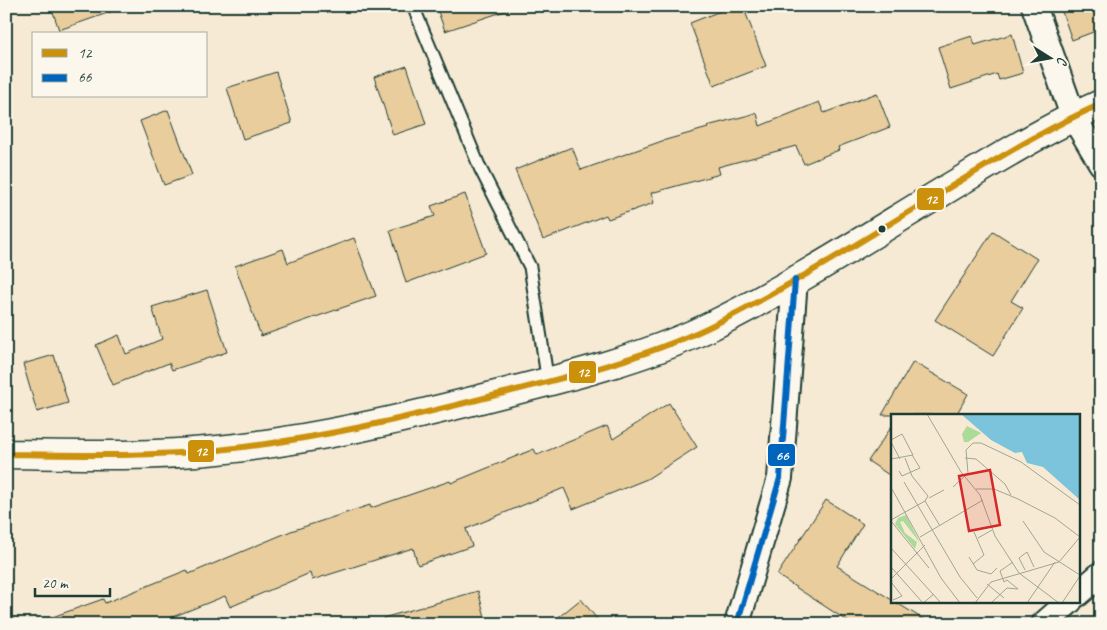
<svg xmlns="http://www.w3.org/2000/svg" width="1107" height="630" font-family="Caveat,sans-serif">
	<rect width="100%" height="100%" fill="#f6ead4"/>
	<filter id="ink" filterUnits="userSpaceOnUse"><feTurbulence type="fractalNoise" baseFrequency=".02" numOctaves="2"/><feDisplacementMap in="SourceGraphic" scale="10" xChannelSelector="R" yChannelSelector="G"/><feConvolveMatrix kernelMatrix="1 2 1 2 8 2 1 2 1" color-interpolation-filters="sRGB"/></filter>
	<g filter="url(#ink)">
		<g fill="#e9cd9d" stroke="#1f3d34">
			<path d="M 51,6 L 119,6 L 119,9 L 59,30 Z"/>
			<path d="M 436,6 L 508,6 L 508,10 L 445,31 Z"/>
			<path d="M 733,6 L 743,6 L 766,66 L 714,86 L 690,23 Z"/>
			<path d="M 1060,6 L 1101,6 L 1101,29 L 1072,40 Z"/>
			<path d="M 1012,34 L 1023,73 L 999,80 L 997,74 L 951,89 L 938,47 L 972,36 L 975,45 Z"/>
			<path d="M 407,66 L 426,124 L 393,135 L 374,77 Z"/>
			<path d="M 276,72 L 292,123 L 243,139 L 227,88 Z"/>
			<path d="M 877,93 L 890,127 L 838,147 L 839,150 L 804,164 L 796,146 L 718,167 L 720,174 L 651,193 L 654,203 L 608,219 L 606,215 L 543,240 L 515,170 L 572,147 L 581,170 L 662,141 L 708,128 L 707,126 L 757,113 L 760,126 L 819,102 L 824,113 Z"/>
			<path d="M 168,110 L 192,175 L 164,185 L 140,121 Z"/>
			<path d="M 465,194 L 486,253 L 406,283 L 390,230 L 435,216 L 431,206 Z"/>
			<path d="M 993,231 L 1037,259 L 1011,301 L 1023,308 L 993,356 L 935,320 Z"/>
			<path d="M 354,238 L 376,296 L 261,336 L 235,266 L 283,249 L 288,263 Z"/>
			<path d="M 207,290 L 227,352 L 172,370 L 169,363 L 113,385 L 96,345 L 119,335 L 126,354 L 162,339 L 152,307 Z"/>
			<path d="M 54,355 L 68,403 L 37,412 L 23,364 Z"/>
			<path d="M 913,362 L 968,394 L 956,415 L 882,415 Z"/>
			<path d="M 669,403 L 697,447 L 647,479 L 573,509 L 564,488 L 466,529 L 472,546 L 418,565 L 413,548 L 312,580 L 310,573 L 230,607 L 225,596 L 155,624 L 42,624 L 41,621 L 103,599 L 105,603 L 187,570 L 189,574 L 291,531 L 370,505 L 371,508 L 450,481 L 451,483 L 534,449 L 537,455 L 607,426 L 613,439 Z"/>
			<path d="M 892,426 L 892,477 L 868,461 Z"/>
			<path d="M 826,500 L 863,524 L 837,566 L 931,624 L 852,624 L 777,575 Z"/>
			<path d="M 478,591 L 487,624 L 384,624 L 383,618 Z"/>
			<path d="M 581,599 L 601,624 L 550,624 Z"/>
		</g>
		<g fill="none" stroke-linecap="round" stroke-linejoin="round">
			<defs>
				<path id="lane" d="M 413,6 L 480,168 L 530,267 L 548,383"/>
				<g id="street">
					<path d="M 1034,6 L 1073,116 L 1101,163"/>
					<path d="M 1078,594 L 1101,574"/>
					<path d="M 737,624 L 780,478 L 795,280"/>
					<path d="M 1044,624 L 1070,601"/>
				</g>
				<path id="secondary" d="M 6,454 C 77,455 148,457 218,450 C 314,440 407,418 500,394 C 568,377 644,358 707,328 C 797,284 881,228 967,177 C 1010,151 1054,125 1101,104"/>
			</defs>
			<use href="#lane" stroke="#1f3d34" stroke-width="15"/>
			<use href="#street" stroke="#1f3d34" stroke-width="28"/>
			<use href="#secondary" stroke="#1f3d34" stroke-width="31"/>
			<use href="#lane" stroke="#fbf7ec" stroke-width="11"/>
			<use href="#street" stroke="#fbf7ec" stroke-width="24"/>
			<use href="#secondary" stroke="#fbf7ec" stroke-width="28"/>
			<defs>
				<path id="bus-1" d="M 6,454 C 77,455 148,457 218,450 C 314,440 407,418 500,394 C 568,377 644,358 707,328 C 797,284 881,228 967,177 C 1010,151 1054,125 1101,104"/>
				<path id="bus-2" d="M 737,624 L 780,478 L 795,280"/>
			</defs>
			<use href="#bus-1" stroke="#fbf7ec" stroke-width="10"/>
			<use href="#bus-2" stroke="#fbf7ec" stroke-width="10"/>
			<use href="#bus-1" stroke="#cc910a" stroke-width="6"/>
			<use href="#bus-2" stroke="#0065bd" stroke-width="6"/>
		</g>
	</g>
	<circle fill="#1f3d34" stroke="#fbf7ec" stroke-width="2" cx="882" cy="229" r="4.5"/>
	<g transform="translate(891 414)">
		<rect width="189" height="189" fill="#f6ead4"/>
		<path d="M 76,12 L 90,19 L 77,28 L 73,28 L 71,20 ZM 15,101 L 29,129 L 12,107 L 9,108 L 14,119 L 26,128 L 24,135 L 4,110 L 7,104 Z" fill="#abda99"/>
		<path d="M 70,0 L 189,0 L 189,86 L 152,53 L 136,49 L 131,38 L 124,39 L 100,26 Z" fill="#7bc4db"/>
		<path fill="none" stroke="#a0a594" stroke-width="1" d="M 36,0 L 70,58 L 89,81 L 104,122 L 128,159 L 168,189M 0,26 L 11,20 L 22,41 L 0,45M 0,28 L 9,45M 14,44 L 21,62 L 37,82 L 34,87 L 49,112M 74,44 L 85,45 L 114,70 L 120,81M 8,57 L 11,62 L 29,54 L 21,41M 13,68 L 69,163 L 86,184M 62,73 L 77,59 L 75,36 L 82,29 L 90,29 L 130,48 L 189,91M 1,75 L 50,164 L 69,189M 85,75 L 103,75 L 127,85 L 164,104 L 189,123M 38,84 L 53,76M 0,106 L 34,87M 0,107 L 38,154M 132,107 L 153,138 L 189,161M 29,123 L 92,86M 87,124 L 101,116M 0,134 L 50,189M 78,143 L 86,156 L 100,160 L 106,154M 82,150 L 93,141 L 83,118M 0,153 L 32,189 L 43,180M 134,156 L 128,144 L 136,138 L 143,153M 0,165 L 34,131M 0,168 L 11,182 L 2,186M 96,170 L 113,184M 84,189 L 100,168 L 168,148 L 189,123M 100,189 L 116,174 L 127,175 L 116,166 L 113,168 L 109,157 L 122,148M 136,189 L 164,148M 171,189 L 189,162"/>
		<path fill="#d62828" fill-opacity="0.15" stroke="#d62828" stroke-width="2.5" d="M 99,56 L 109,111 L 78,117 L 68,62 Z"/>
		<rect width="189" height="189" fill="none" stroke="#1f3d34" stroke-width="2.5"/>
	</g>
	<g stroke="#fbf7ec" stroke-width="2">
		<rect x="916" y="187" width="29" height="24" rx="5" fill="#cc910a"/>
		<rect x="568" y="360" width="29" height="24" rx="5" fill="#cc910a"/>
		<rect x="187" y="439" width="28" height="24" rx="5" fill="#cc910a"/>
		<rect x="767" y="443" width="29" height="24" rx="5" fill="#0065bd"/>
	</g>
	<g font-size="14" text-anchor="middle" font-weight="bold" fill="#fff">
		<text x="931" y="204">12</text>
		<text x="583" y="377">12</text>
		<text x="201" y="456">12</text>
		<text x="782" y="460">66</text>
	</g>
	<rect width="1107" height="630" fill="none" stroke="#fbf7ec" stroke-width="25"/>
	<rect x="12" y="12" width="1082" height="605" fill="none" stroke="#1f3d34" stroke-width="2" filter="url(#ink)"/>
	<rect x="32" y="32" width="175" height="65" fill="#fbf7ec" stroke="#a3ada2"/>
	<rect x="42" y="49" width="25" height="8" fill="#cc910a" stroke="#a3ada2"/>
	<text x="78" y="58" font-size="15" fill="#1f3d34">12</text>
	<rect x="42" y="74" width="25" height="8" fill="#0065bd" stroke="#a3ada2"/>
	<text x="78" y="82" font-size="15" fill="#1f3d34">66</text>
	<g transform="translate(1050 58) rotate(101)" stroke="#fbf7ec" stroke-width="4" paint-order="stroke">
	<path d="M0-4L9 19L0 12L-9 19Z" fill="#1f3d34"/>
	<text y="-8" font-size="14" font-weight="bold" text-anchor="middle" fill="#1f3d34">С</text>
	</g>
	<path d="M35 588v8h75v-8" fill="none" stroke="#1f3d34" stroke-width="2.5"/>
	<text x="42" y="588" font-size="15" fill="#1f3d34" stroke="#fbf7ec" stroke-width="4" paint-order="stroke">20 m</text>
</svg>
